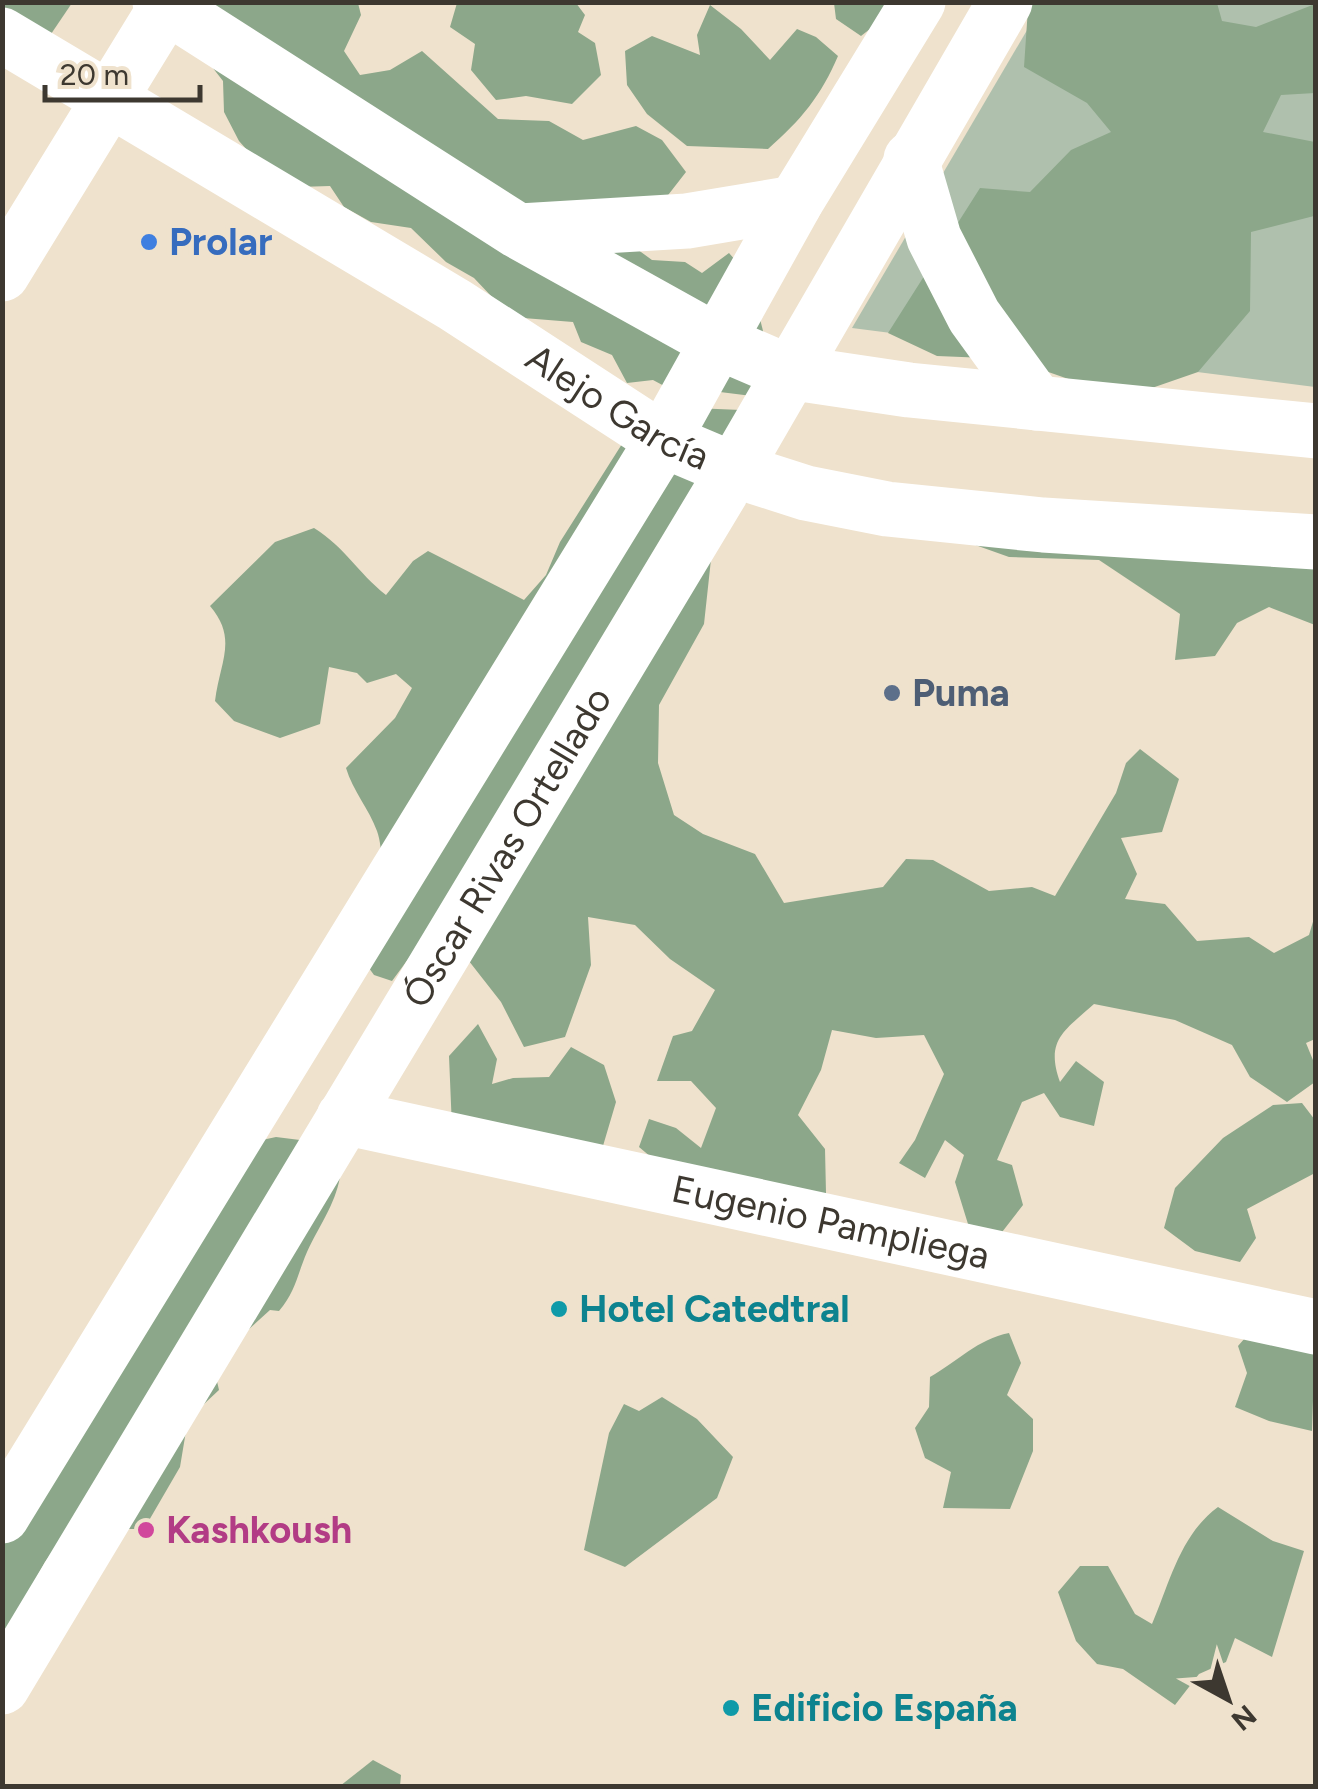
<svg xmlns="http://www.w3.org/2000/svg" width="1318" height="1789" font-family="Figtree,sans-serif">
	<rect width="100%" height="100%" fill="#efe2cd"/>
	<path fill="#afc0ad" d="M 1043,3 L 1315,3 L 1315,387 L 852,328 Z"/>
	<g fill="#8ca78a">
		<path d="M 3,3 L 72,3 L 51,34 L 3,13 Z"/>
		<path d="M 196,3 L 358,3 L 361,15 L 344,51 L 360,75 L 390,70 L 422,51 L 498,119 L 549,121 L 583,140 L 636,126 L 662,140 L 686,172 L 630,244 L 652,260 L 685,262 L 702,273 L 729,253 L 759,287 L 754,305 C 769,335 768,365 752,396 L 720,392 L 696,403 L 653,380 L 627,383 L 612,355 L 581,342 L 573,322 L 511,317 L 474,278 L 446,262 L 411,228 L 371,222 L 344,207 L 330,186 L 298,187 L 264,169 L 239,141 L 224,112 L 223,81 L 209,63 Z"/>
		<path d="M 457,3 L 576,3 L 585,15 L 578,32 L 595,43 L 601,75 L 572,104 L 526,96 L 496,100 L 471,70 L 475,44 L 450,27 Z"/>
		<path d="M 834,3 L 896,3 L 893,11 L 861,36 L 836,19 Z"/>
		<path d="M 1034,3 L 1217,3 L 1222,21 L 1256,27 L 1315,4 L 1315,93 L 1281,95 L 1263,132 L 1315,142 L 1314,216 L 1251,232 L 1250,311 L 1198,372 L 1123,398 L 1011,359 L 937,356 L 888,333 L 980,188 L 1030,192 L 1071,150 L 1111,132 L 1087,103 L 1024,67 L 1028,8 Z"/>
		<path d="M 710,5 L 741,29 L 770,60 L 797,29 L 816,37 L 838,56 C 821,96 801,120 768,149 L 687,146 L 647,114 L 627,85 L 625,51 L 652,36 L 700,55 L 697,35 Z"/>
		<path d="M 646,406 L 741,410 L 769,481 L 739,510 L 392,981 L 374,975 L 366,964 C 374,929 389,866 377,831 C 369,809 353,791 346,768 L 395,718 L 412,688 L 396,674 L 367,683 L 357,673 L 329,667 L 320,724 L 280,738 L 234,721 L 215,701 C 220,661 238,639 210,606 L 275,542 L 314,528 C 346,548 357,572 386,595 L 413,561 L 428,551 L 524,600 L 546,575 L 560,542 Z"/>
		<path d="M 905,520 L 1315,555 L 1315,625 L 1269,607 L 1237,623 L 1215,656 L 1175,660 L 1180,614 L 1099,560 L 1009,557 Z"/>
		<path d="M 713,541 L 704,624 L 659,705 L 658,763 L 674,815 L 703,834 L 755,854 L 784,903 L 883,887 L 906,859 L 933,860 L 989,891 L 1032,887 L 1055,896 L 1116,793 L 1126,763 L 1140,749 L 1179,779 L 1162,832 L 1121,838 L 1137,874 L 1125,899 L 1165,904 L 1197,941 L 1249,937 L 1274,953 L 1309,935 L 1315,915 L 1315,1039 L 1306,1043 L 1315,1065 L 1315,1082 L 1287,1102 L 1250,1077 L 1232,1045 L 1175,1020 L 1094,1004 C 1064,1031 1045,1040 1060,1082 L 1076,1061 L 1104,1082 L 1094,1126 L 1060,1117 L 1044,1093 L 1022,1102 L 997,1160 L 1012,1165 L 1023,1205 L 999,1236 L 968,1224 L 955,1182 L 964,1155 L 945,1140 L 925,1178 L 899,1163 L 915,1140 L 944,1074 L 924,1035 L 876,1038 L 832,1030 L 821,1070 L 798,1115 L 825,1149 L 826,1193 L 694,1193 L 639,1147 L 649,1119 L 676,1128 L 701,1148 L 716,1108 L 691,1081 L 657,1081 L 673,1036 L 692,1031 L 715,990 L 670,959 L 635,925 L 588,917 L 591,965 L 565,1037 L 524,1047 L 501,1002 L 465,956 Z"/>
		<path d="M 478,1024 L 497,1059 L 492,1084 L 513,1078 L 549,1077 L 571,1047 L 604,1065 L 616,1102 L 600,1156 L 452,1128 L 449,1056 Z"/>
		<path d="M 1302,1103 L 1315,1120 L 1315,1173 L 1247,1209 L 1256,1238 L 1240,1262 L 1195,1251 L 1164,1228 L 1175,1188 L 1223,1138 L 1273,1105 Z"/>
		<path d="M 276,1137 L 300,1140 L 340,1177 C 335,1205 319,1226 307,1252 C 297,1275 296,1291 279,1311 L 270,1310 L 248,1330 L 216,1377 L 219,1390 L 188,1419 L 180,1467 L 144,1529 L 115,1529 L 86,1506 L 45,1562 L 3,1639 C 3,1564 0,1443 56,1389 L 253,1142 Z"/>
		<path d="M 1258,1323 L 1315,1340 L 1312,1431 L 1269,1421 L 1235,1407 L 1247,1373 L 1238,1346 Z"/>
		<path d="M 1009,1333 L 1021,1363 L 1007,1395 L 1033,1419 L 1033,1451 L 1010,1509 L 943,1508 L 951,1472 L 925,1458 L 915,1428 L 929,1407 L 930,1377 C 958,1361 978,1339 1009,1333 Z"/>
		<path d="M 662,1397 L 697,1419 L 733,1457 L 717,1498 L 625,1567 L 584,1550 L 609,1433 L 624,1404 L 639,1411 Z"/>
		<path d="M 1218,1507 L 1273,1541 L 1304,1551 L 1272,1657 L 1235,1638 L 1226,1662 L 1199,1674 L 1175,1705 L 1123,1669 L 1097,1664 L 1076,1641 L 1058,1592 L 1080,1566 L 1108,1566 L 1135,1614 L 1152,1624 C 1170,1582 1180,1535 1218,1507 Z"/>
		<path d="M 373,1760 L 401,1775 L 400,1786 L 340,1786 Z"/>
	</g>
	<g fill="none" stroke-linecap="round" stroke-linejoin="round">
		<g stroke="#fff" stroke-width="55">
			<path d="M 160,2 L 518,231 L 716,341 L 788,372 L 909,390 L 1316,431"/>
			<path id="s1" d="M 2,35 L 455,305 L 663,440 L 734,470 L 806,493 L 887,509 L 1043,525 L 1316,542"/>
			<path d="M 911,159 L 934,238 L 974,316 L 1037,403"/>
			<path d="M 520,231 L 687,221 L 795,203"/>
			<path d="M 2,274 L 166,7"/>
			<path id="s2" d="M 344,1117 L 1316,1327"/>
			<path d="M 2,1516 L 663,440 L 795,203 L 918,2"/>
			<path id="s3" d="M 2,1687 L 734,470 L 1005,2"/>
		</g>
	</g>
	<circle fill="#3f7fe0" stroke="#efe2cd" stroke-width="4" cx="149" cy="242" r="10"/>
	<circle fill="#5c6f8a" stroke="#efe2cd" stroke-width="4" cx="892" cy="693" r="10"/>
	<g fill="#0f9aa8" stroke="#efe2cd" stroke-width="4">
		<circle cx="559" cy="1309" r="10"/>
		<circle cx="731" cy="1708" r="10"/>
	</g>
	<circle fill="#d1479c" stroke="#efe2cd" stroke-width="4" cx="146" cy="1530" r="10"/>
	<g text-anchor="middle" dominant-baseline="central" stroke-width="10" stroke-linejoin="round" paint-order="stroke">
		<g font-size="38" font-weight="bold" fill="#366cbe" stroke="#efe2cd" text-anchor="start">
			<text x="169" y="242">Prolar</text>
		</g>
		<g font-size="38" fill="#3d3830" stroke="#efe2cd">
			<text stroke="none"><textPath href="#s1" startOffset="720">Alejo García</textPath></text>
			<text stroke="none"><textPath href="#s3" startOffset="980">Óscar Rivas Ortellado</textPath></text>
			<text stroke="none"><textPath href="#s2" startOffset="498">Eugenio Pampliega</textPath></text>
		</g>
		<g font-size="38" font-weight="bold" fill="#4e5e75" stroke="#efe2cd" text-anchor="start">
			<text x="912" y="693">Puma</text>
		</g>
		<g font-size="38" font-weight="bold" fill="#0d838f" stroke="#efe2cd" text-anchor="start">
			<text x="579" y="1309">Hotel Catedtral</text>
			<text x="751" y="1708">Edificio España</text>
		</g>
		<g font-size="38" font-weight="bold" fill="#b23c85" stroke="#efe2cd" text-anchor="start">
			<text x="166" y="1530">Kashkoush</text>
		</g>
	</g>
	<rect width="1318" height="1789" fill="none" stroke="#3d3830" stroke-width="10"/>
	<g transform="translate(1228 1699) rotate(140)" stroke="#efe2cd" stroke-width="8" paint-order="stroke">
	<path d="M0-8L18 38L0 25L-18 38Z" fill="#3d3830"/>
	<text y="-15" font-size="28" font-weight="bold" text-anchor="middle" fill="#3d3830">N</text>
	</g>
	<path d="M45 85v15h155v-15" fill="none" stroke="#3d3830" stroke-width="5"/>
	<text x="60" y="85" font-size="30" fill="#3d3830" stroke="#efe2cd" stroke-width="8" paint-order="stroke">20 m</text>
</svg>
